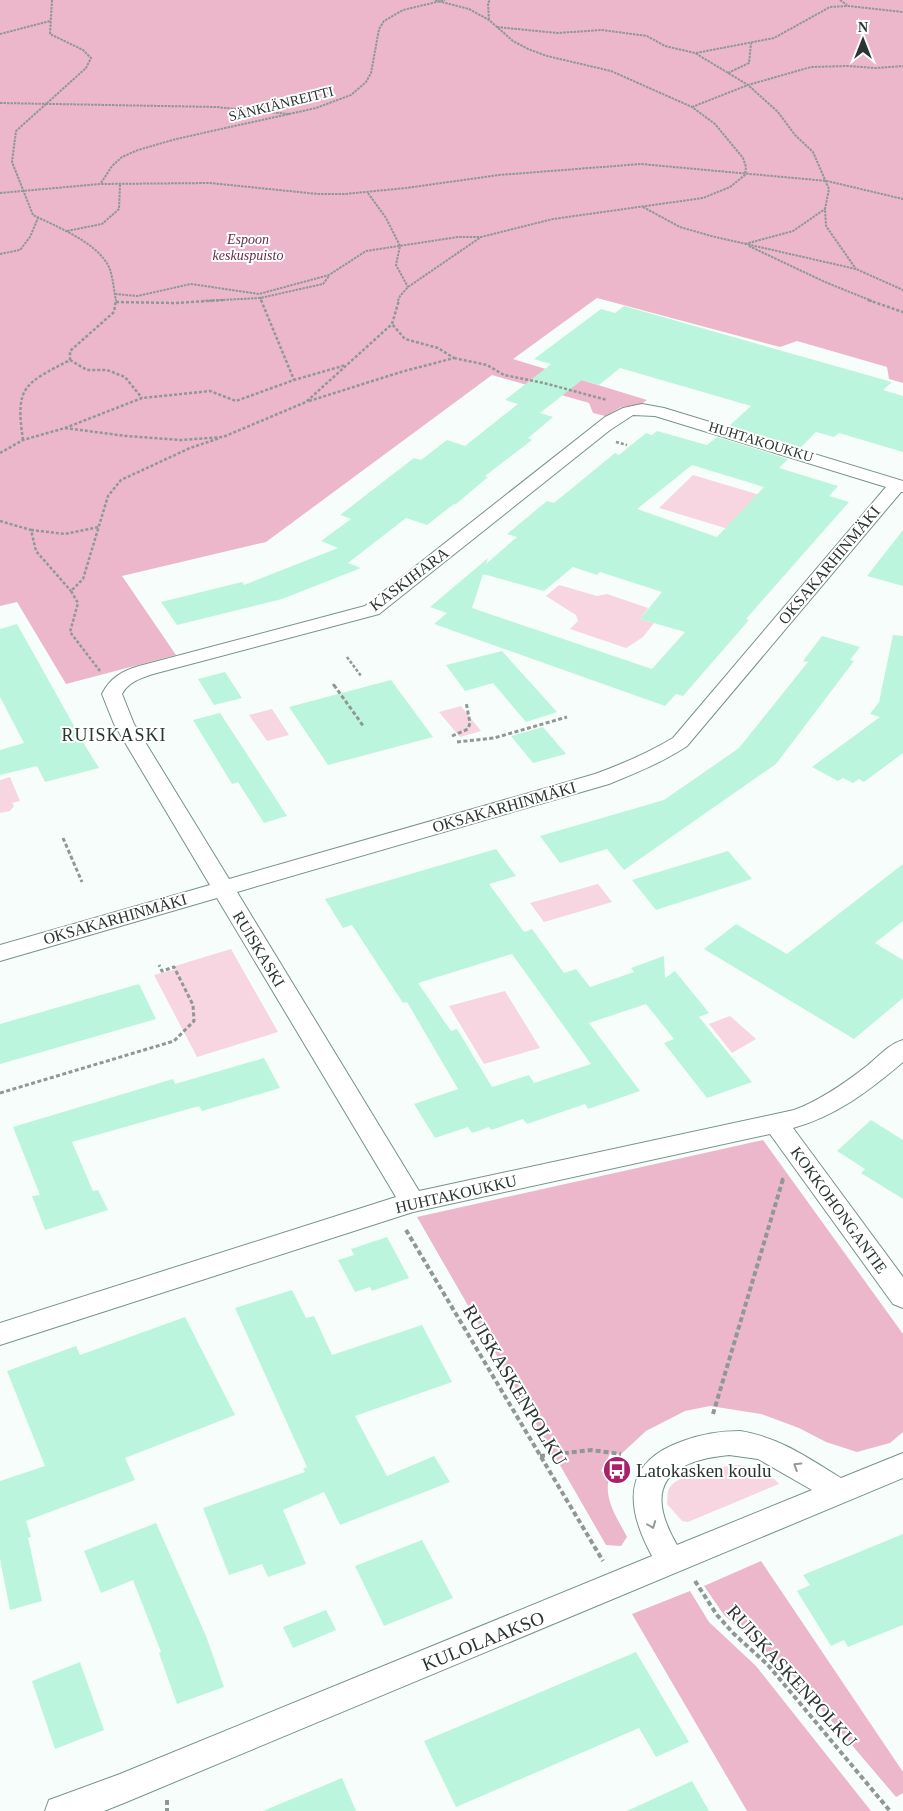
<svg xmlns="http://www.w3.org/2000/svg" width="903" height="1811" font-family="'Times New Roman',serif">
	<rect width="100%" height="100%" fill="#f7fdfb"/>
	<g fill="#f7d5e1">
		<path d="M 693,475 L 777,500 L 745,534 L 659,508 Z"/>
		<path d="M 559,585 L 597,596 L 607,594 L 648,608 L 640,619 L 654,623 L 643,637 L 626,648 L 570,629 L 578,621 L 576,615 L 546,596 Z"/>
		<path d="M 461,706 L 481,731 L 460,737 L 439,712 Z"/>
		<path d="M 272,709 L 289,735 L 267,741 L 249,715 Z"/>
		<path d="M 10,777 L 20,801 L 12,803 L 14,806 L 10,811 L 0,813 L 0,780 Z"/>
		<path d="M 598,884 L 612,902 L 544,922 L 530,903 Z"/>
		<path d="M 231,949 L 278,1032 L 197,1057 L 154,975 L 176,969 L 175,966 Z"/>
		<path d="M 505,991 L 540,1048 L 484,1064 L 449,1006 Z"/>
		<path d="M 730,1016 L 756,1039 L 732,1053 L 709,1024 Z"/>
		<path d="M 738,1465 C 758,1467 765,1469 779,1484 L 688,1522 L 682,1521 L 667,1504 C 668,1500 667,1495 668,1491 C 674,1473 721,1467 738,1465 Z"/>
	</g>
	<g fill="#ecb7cb">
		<path d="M 0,0 L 903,0 L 903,383 L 889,379 L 887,367 L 797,341 L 780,347 L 597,298 L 513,359 L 647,400 L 640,405 L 621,407 L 605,416 L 593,413 L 589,403 L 492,375 L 266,542 L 122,576 L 176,655 L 66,684 L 17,602 L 0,606 Z"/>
		<path d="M 763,1140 L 903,1334 L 903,1432 L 890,1443 L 857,1452 L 826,1442 L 799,1428 L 761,1414 L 710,1406 L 685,1411 L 646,1431 L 620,1455 L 611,1452 L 601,1471 L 610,1475 C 602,1498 617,1517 627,1537 L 621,1546 L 606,1545 L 417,1217 Z"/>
		<path d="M 761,1561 L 903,1772 L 903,1793 L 896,1797 L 788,1670 L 724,1615 L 704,1586 Z"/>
		<path d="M 690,1591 L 709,1622 L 756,1666 L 871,1811 L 747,1811 L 632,1614 Z"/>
	</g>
	<g fill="#bcf5dd" fill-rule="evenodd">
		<path d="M 624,306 L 892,382 L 883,390 L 903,396 L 903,452 L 839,433 L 834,437 L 816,432 L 800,448 L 729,426 L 751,406 L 620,368 L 599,385 L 582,380 L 540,413 L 553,417 L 528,438 L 532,440 L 485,476 L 488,477 L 456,504 L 454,504 L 427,525 L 406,518 L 348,563 L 361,568 L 282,599 L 177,625 L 161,602 L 242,582 L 244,585 L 338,548 L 321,541 L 351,519 L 340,515 L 414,458 L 421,460 L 447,440 L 465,446 L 518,404 L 505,400 L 551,364 L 534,359 L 601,309 L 615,313 Z"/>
		<path d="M 657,431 L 707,445 L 717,437 L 788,459 L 779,468 L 838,486 L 829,496 L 849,502 L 746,619 L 749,620 L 683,696 L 676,694 L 665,706 L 434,624 L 447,613 L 430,607 L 488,558 L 486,564 L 517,537 L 507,534 L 547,501 L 554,503 L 615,453 L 619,455 L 646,433 L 652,435 ZM 692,465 L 764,487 L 717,537 L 637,509 ZM 573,567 L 597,575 L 600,572 L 662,592 L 640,619 L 685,632 L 652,669 L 472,608 L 483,574 L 544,591 Z"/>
		<path d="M 903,530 L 903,586 L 867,576 Z"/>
		<path d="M 17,624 L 87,749 L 99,768 L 45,782 L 37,766 L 0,775 L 0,750 L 24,743 L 0,697 L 0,629 Z"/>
		<path d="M 893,635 L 903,636 L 903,753 L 864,782 L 859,779 L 853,783 L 843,778 L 838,781 L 812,767 L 880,717 L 870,714 L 879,702 Z"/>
		<path d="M 822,636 L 860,647 L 850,660 L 854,661 L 776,764 L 624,870 L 607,849 L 560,863 L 540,836 L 664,800 L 739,748 L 808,662 L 803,661 Z"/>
		<path d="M 502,651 L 557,712 L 526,722 L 493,683 L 465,691 L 446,665 Z"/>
		<path d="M 225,672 L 242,698 L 214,705 L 198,679 Z"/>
		<path d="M 391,680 L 433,737 L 328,765 L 289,707 Z"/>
		<path d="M 220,713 L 243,748 L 287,816 L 264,823 L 238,782 L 232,784 L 193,720 Z"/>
		<path d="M 543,727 L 566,754 L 533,763 L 511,736 Z"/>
		<path d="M 496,849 L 516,876 L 489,884 L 524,932 L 532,929 L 564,973 L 576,969 L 590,987 L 634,972 L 631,968 L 664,956 L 665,978 L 675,971 L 709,1013 L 699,1017 L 752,1082 L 707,1098 L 664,1043 L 674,1039 L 646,1004 L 589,1023 L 640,1091 L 588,1109 L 585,1104 L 527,1124 L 523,1119 L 491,1130 L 489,1127 L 472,1133 L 468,1127 L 435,1138 L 414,1104 L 458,1089 L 407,1002 L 403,1003 L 352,925 L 343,928 L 325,899 ZM 512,954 L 591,1064 L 534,1083 L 529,1075 L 492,1087 L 457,1029 L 451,1031 L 418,983 Z"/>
		<path d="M 728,851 L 752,879 L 656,910 L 632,880 Z"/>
		<path d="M 903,864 L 903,921 L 875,943 L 903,960 L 903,998 L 854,1039 L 704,949 L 736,924 L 787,954 Z"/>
		<path d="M 139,984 L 156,1019 L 0,1064 L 0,1024 Z"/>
		<path d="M 264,1058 L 280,1088 L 202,1111 L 199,1106 L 72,1142 L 93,1191 L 98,1190 L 108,1210 L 45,1230 L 32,1196 L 40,1195 L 13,1127 L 173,1079 L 175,1084 Z"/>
		<path d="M 871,1120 L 903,1140 L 903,1199 L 861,1173 L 865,1169 L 837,1151 Z"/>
		<path d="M 387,1237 L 409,1278 L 372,1291 L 370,1287 L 355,1292 L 338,1260 L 354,1255 L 351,1249 Z"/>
		<path d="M 292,1290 L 306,1318 L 314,1316 L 332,1355 L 422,1325 L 452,1382 L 355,1416 L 387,1476 L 434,1456 L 450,1482 L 340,1525 L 324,1492 L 283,1510 L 306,1564 L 268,1577 L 262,1564 L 229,1575 L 203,1508 L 305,1472 L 303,1469 L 307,1467 L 235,1308 Z"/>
		<path d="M 185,1317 L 235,1415 L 125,1458 L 135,1480 L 26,1521 L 31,1537 L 28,1538 L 42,1601 L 10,1610 L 0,1559 L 0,1481 L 45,1466 L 7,1371 L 76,1346 L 80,1355 Z"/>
		<path d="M 156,1523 L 206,1636 L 224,1687 L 177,1704 L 159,1653 L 161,1652 L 133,1580 L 101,1593 L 84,1551 Z"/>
		<path d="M 903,1534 L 903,1625 L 848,1647 L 844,1640 L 831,1646 L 797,1591 L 810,1585 L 803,1575 Z"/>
		<path d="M 422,1540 L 453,1598 L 384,1626 L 355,1566 Z"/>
		<path d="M 326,1610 L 336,1630 L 293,1648 L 283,1627 Z"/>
		<path d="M 636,1652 L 689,1742 L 656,1757 L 639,1728 L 456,1807 L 424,1741 Z"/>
		<path d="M 80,1662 L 104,1730 L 55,1749 L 32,1681 Z"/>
		<path d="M 342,1778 L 356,1811 L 263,1811 Z"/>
		<path d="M 692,1781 L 709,1811 L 627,1811 Z"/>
	</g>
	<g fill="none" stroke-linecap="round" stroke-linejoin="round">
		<defs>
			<g id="street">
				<path d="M 642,404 L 664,408 L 903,481 L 903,492 L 901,492 L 687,746 C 663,762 636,773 609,784 L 237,892 L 419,1191 L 794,1110 C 821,1100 845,1083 868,1065 C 879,1056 889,1044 903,1040 L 903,1062 C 869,1091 836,1116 793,1128 L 903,1277 L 903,1308 L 893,1304 L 770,1134 L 413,1212 L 0,1345 L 0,1323 L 396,1197 L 217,898 L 0,961 L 0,945 L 210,885 L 114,724 L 102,694 C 110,678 122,671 139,666 L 365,606 L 605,417 L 623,408 ZM 633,415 L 655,416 L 886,487 L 673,738 C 648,753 622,764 595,774 L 229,879 L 134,724 L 122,694 C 128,682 141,678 153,674 L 379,614 L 610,430 Z"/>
				<path d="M 740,1431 C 779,1437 808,1458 841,1478 L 903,1453 L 903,1478 L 124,1803 L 104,1811 L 45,1811 L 49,1800 L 120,1774 L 652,1556 C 625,1506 622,1462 683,1441 C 702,1434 720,1431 740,1431 ZM 729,1455 L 758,1459 L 812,1490 L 677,1545 C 643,1487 667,1461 729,1455 Z"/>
			</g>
		</defs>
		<use href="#street" stroke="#779387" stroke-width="2"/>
		<g stroke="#8f9895" stroke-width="2" stroke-dasharray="2.5 1" stroke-linecap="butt">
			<path d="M 52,0 L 50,34 L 83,50 L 91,58 L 86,68 L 16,131 L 12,162 L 33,215 C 57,227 97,242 109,267 C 113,277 114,291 116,301"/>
			<path d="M 840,0 L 847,5"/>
			<path d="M 489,20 L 488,3 L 490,0"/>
			<path d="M 497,27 L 557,33 L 602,30 L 647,36 L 665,46 L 695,53 L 748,85 L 778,112 L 795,135 L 813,152 L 829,189 L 825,209 L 826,226 L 856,269"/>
			<path d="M 0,34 L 50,21"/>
			<path d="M 696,53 L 774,38 L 830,7 L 848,6 L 903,12"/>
			<path d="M 728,73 L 749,63 L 751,43"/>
			<path d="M 0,103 L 216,107 L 289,114"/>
			<path d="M 692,107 L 748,85 L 811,67 L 847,66 L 876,68 L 903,66"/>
			<path d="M 101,183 L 112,166 L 122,157 L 138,150 L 176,139 L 316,108 L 351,95 L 366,82 L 371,73 L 379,29 L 384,21 L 403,10 L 445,0"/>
			<path d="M 0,193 L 100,184 L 210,183 L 318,194 L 345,194 L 406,188 L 499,175 L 641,164 L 827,181 L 903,199"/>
			<path d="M 368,193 L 386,218 L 400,246 L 396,265 L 408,287"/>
			<path d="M 643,207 L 680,227 L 711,236 L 856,269 L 903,290"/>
			<path d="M 67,231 L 102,224 L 119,209 L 120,184"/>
			<path d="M 745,244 L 793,231 L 825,209"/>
			<path d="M 749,246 L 825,282 L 872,301"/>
			<path d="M 0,254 L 20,250 L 30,237 L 38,218"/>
			<path d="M 115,294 L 137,296 L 191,284 L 259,294 L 329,275 L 366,251 L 458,237 L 481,237"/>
			<path d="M 260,297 L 262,301"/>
			<path d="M 202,301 L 260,298 L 323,284 L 329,276"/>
			<path d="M 398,301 L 400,296 L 408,287 L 481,237 L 553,219 L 703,198 L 730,187 L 745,175 L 746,167 L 743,158 L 715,124 L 692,107 L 611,71 L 547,56 L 528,49 L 513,41 L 489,20 L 469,9 L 434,0"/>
		</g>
		<g stroke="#8f9895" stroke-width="2.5" stroke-dasharray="3 2" stroke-linecap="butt">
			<path d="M 261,300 L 294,380"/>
			<path d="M 868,300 L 903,312"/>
			<path d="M 116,302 L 176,303 L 223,300"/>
			<path d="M 454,358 L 487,365 L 504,375 L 544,383 L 607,400"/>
			<path d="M 70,360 L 87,370 L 107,370 L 125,377 L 142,398"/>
			<path d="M 309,401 L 401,372 L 454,358 L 438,348 L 405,339 L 392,324"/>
			<path d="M 65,428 L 126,436 L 181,440 L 223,437 L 306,402 L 392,324 L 399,300"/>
			<path d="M 23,440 C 15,386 24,384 70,360 L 70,351 L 114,312 L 116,300"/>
			<path d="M 616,442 L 627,445"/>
			<path d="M 0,453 L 23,440 L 65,428 L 142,398 L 210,391 L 236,401 L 294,380 L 346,365"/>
			<path d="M 0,521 L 31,530 L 36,551 L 71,591"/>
			<path d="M 31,530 L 65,534 L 99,527"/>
			<path d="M 347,657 L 361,676"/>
			<path d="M 100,671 L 70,632 L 78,603 L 71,591 L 83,579 L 108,496 L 121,480 L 190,448 L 220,438"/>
			<path d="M 333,684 L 335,687"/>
		</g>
		<g stroke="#8f9895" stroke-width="3" stroke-dasharray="4 2.5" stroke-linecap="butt">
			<path d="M 334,685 L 364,727"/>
			<path d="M 452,736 L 468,729 L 470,723 L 466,702"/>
			<path d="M 457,742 L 494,738 L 567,717"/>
			<path d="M 63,838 L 82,882"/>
			<path d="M 0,1093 L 174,1041 L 194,1021 L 193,1005 L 174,967 L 162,971 L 159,965"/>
			<path d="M 782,1180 L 783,1178"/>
		</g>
		<g stroke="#8f9895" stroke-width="4" stroke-dasharray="5 3" stroke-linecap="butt">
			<path d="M 406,1230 L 603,1561"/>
			<path d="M 713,1414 L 783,1179"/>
			<path d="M 540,1456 L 591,1450 L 621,1454"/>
			<path d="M 695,1581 L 717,1615 L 734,1634 L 768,1665 L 890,1811"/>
			<path d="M 167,1800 L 167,1811"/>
		</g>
		<use href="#street" fill="#fff" fill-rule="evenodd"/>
	</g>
	<defs><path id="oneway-chevron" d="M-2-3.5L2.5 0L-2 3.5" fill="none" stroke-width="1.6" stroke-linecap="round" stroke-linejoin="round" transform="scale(1.25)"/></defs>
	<g stroke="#949a98">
		<use href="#oneway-chevron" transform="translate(797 1466) rotate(-148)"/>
		<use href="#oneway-chevron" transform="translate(652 1525) rotate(69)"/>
	</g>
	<defs>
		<symbol id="bus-disc" viewBox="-11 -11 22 22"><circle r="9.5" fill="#a92269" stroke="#fff"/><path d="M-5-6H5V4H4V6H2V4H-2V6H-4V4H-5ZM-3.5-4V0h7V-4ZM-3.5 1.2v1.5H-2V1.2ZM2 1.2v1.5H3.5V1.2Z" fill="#fff"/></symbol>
	</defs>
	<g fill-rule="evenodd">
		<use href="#bus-disc" x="601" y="1454" width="32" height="32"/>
	</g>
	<g text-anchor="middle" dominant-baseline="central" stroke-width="4" stroke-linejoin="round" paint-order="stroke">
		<g font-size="14" fill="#293530" stroke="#fff">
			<text transform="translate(281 104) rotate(-14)">SÄNKIÄNREITTI</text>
			<text transform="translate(761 442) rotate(17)">HUHTAKOUKKU</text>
		</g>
		<g font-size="14" font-style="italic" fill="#6b2c48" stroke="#fff">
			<text x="248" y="239">Espoon<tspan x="248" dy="16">keskuspuisto</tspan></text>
		</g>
		<g font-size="16" fill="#293530" stroke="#fff">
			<text transform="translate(829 565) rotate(-50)">OKSAKARHINMÄKI</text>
			<text transform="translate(409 579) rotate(-37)">KASKIHARA</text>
			<text transform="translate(504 807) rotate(-16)">OKSAKARHINMÄKI</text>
			<text transform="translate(115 919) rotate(-16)">OKSAKARHINMÄKI</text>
			<text transform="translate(259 949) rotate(59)">RUISKASKI</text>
			<text transform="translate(456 1194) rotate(-13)">HUHTAKOUKKU</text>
			<text transform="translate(839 1210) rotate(54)">KOKKOHONGANTIE</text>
		</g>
		<g font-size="18" letter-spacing="1" fill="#293530" stroke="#fff">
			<text x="114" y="735">RUISKASKI</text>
		</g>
		<g font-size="19" fill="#293530" stroke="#fff">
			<text transform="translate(515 1385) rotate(59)">RUISKASKENPOLKU</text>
			<text transform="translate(483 1641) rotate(-22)">KULOLAAKSO</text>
			<text transform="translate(792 1676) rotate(48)">RUISKASKENPOLKU</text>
		</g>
		<g font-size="19" fill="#293530" stroke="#fff" text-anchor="start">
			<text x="636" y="1470">Latokasken koulu</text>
		</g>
	</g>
	<g transform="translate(863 40)" stroke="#ffffff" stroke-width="4" paint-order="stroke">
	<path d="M0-4L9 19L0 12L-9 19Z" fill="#293530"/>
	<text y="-8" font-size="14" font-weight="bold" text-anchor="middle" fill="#293530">N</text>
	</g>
</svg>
